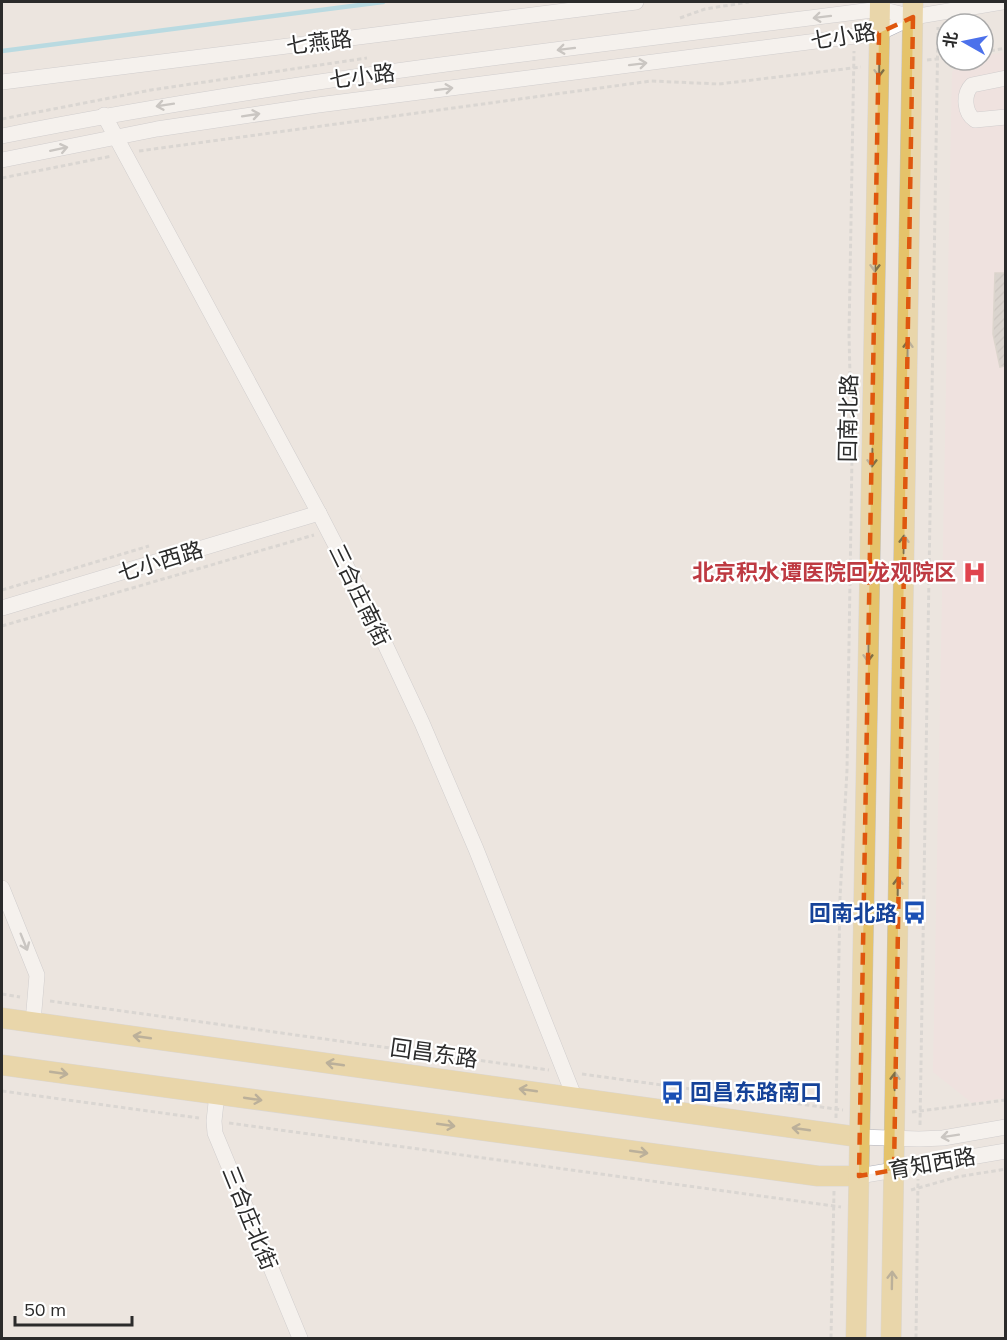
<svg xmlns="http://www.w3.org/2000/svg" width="1007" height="1340" font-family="Mulish,'Noto Sans SC',sans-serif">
	<defs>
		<pattern id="building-hatch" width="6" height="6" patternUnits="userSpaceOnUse" patternTransform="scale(1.5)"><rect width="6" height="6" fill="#c4bfbb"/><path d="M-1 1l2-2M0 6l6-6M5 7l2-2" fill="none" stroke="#a9a4a1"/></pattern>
	</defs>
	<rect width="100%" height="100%" fill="#ece5df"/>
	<path fill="#f2dddf" d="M 1005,52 L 1005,1098 L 972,1103 L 933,1072 L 952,72 L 963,60 L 983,60 L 983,56 Z"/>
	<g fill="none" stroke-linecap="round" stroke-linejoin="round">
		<path stroke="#7acde5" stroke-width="4.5" d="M 2,51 L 383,2"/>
	</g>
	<path fill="url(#building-hatch)" stroke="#c7c1b8" stroke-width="1.5" d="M 995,273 L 1005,273 L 1005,366 L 1000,367 L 993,334 Z"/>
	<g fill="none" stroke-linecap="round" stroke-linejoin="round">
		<defs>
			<g id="minor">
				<path d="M 1006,78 L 972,85 C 963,94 964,113 975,120 L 1006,117"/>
				<path d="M 2,82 L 636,2"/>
				<path d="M 104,115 L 319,513 L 370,612 L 422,723 L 476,849 L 574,1096"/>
				<path d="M 2,136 C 292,78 586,47 880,9 L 913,17"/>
				<path d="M 2,160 L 157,129 L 318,105 L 879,33 L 913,17 L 1002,2"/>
				<path d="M 2,608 L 319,513"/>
				<path d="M 2,888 L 37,975 L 33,1022"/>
				<path d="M 217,1094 L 214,1121 L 215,1133 L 300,1338"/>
				<path d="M 859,1137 L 919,1139 L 943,1138 L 1006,1127"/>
				<path d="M 859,1176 L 1006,1151"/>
			</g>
			<g id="major">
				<path d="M 2,1018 L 859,1137"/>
				<path d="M 2,1065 L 818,1176 L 859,1176"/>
				<path d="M 856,1338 L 880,2"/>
				<path d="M 891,1338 L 913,2"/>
			</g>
		</defs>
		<use href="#minor" stroke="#afb1ba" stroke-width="16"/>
		<use href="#major" stroke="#c4c4c4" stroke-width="21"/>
		<g stroke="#c4c4c4" stroke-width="3" stroke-dasharray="4.5 3" stroke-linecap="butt">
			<path d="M 680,18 L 705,9 L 749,2"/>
			<path d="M 983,52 L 1006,48"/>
			<path d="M 927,60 L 947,58"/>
			<path d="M 2,119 L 151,90 L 367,58"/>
			<path d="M 139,151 L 651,81 L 719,84 L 861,67"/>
			<path d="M 2,178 L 112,156"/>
			<path d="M 2,590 L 149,546"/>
			<path d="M 2,626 L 314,535"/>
			<path d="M 2,994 L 20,997"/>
			<path d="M 50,1001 L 549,1070"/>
			<path d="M 582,1074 L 843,1110"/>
			<path d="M 2,1091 L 199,1118"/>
			<path d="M 912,1112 L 1006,1100"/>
			<path d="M 836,1118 L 840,898 L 847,770 L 852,456 L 849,335 L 854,51"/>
			<path d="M 229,1123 L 841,1207"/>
			<path d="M 920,1125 L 938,27"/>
			<path d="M 911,1190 L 957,1177 L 1006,1169"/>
			<path d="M 831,1338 L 834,1191"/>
			<path d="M 916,1338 L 918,1179"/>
		</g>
		<use href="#minor" stroke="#fff" stroke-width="15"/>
		<use href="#major" stroke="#e5c36a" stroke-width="20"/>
	</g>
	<defs><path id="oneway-shaft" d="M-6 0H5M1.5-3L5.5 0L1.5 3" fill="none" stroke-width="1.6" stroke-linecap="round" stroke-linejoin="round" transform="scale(1.5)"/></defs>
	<g stroke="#a0a0a0">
		<use href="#oneway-shaft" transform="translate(822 17) rotate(173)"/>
		<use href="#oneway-shaft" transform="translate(566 49) rotate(173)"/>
		<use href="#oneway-shaft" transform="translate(638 64) rotate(-7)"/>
		<use href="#oneway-shaft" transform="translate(444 89) rotate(-7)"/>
		<use href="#oneway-shaft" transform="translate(165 105) rotate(171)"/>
		<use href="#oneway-shaft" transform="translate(251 115) rotate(-9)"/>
		<use href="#oneway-shaft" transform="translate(59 149) rotate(-12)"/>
		<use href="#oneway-shaft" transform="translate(24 942) rotate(68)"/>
		<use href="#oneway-shaft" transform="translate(950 1136) rotate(171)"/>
	</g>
	<g stroke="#7f6f47">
		<use href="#oneway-shaft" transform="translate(879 68) rotate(91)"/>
		<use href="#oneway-shaft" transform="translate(875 263) rotate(91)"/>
		<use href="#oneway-shaft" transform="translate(908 349) rotate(-89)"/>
		<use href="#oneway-shaft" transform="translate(872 458) rotate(91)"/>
		<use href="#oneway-shaft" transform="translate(904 544) rotate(-89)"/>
		<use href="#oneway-shaft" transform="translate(868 653) rotate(91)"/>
		<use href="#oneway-shaft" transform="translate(898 886) rotate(-89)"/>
		<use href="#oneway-shaft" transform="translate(142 1037) rotate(-172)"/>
		<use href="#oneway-shaft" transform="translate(335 1064) rotate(-172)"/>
		<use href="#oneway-shaft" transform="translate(59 1073) rotate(8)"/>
		<use href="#oneway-shaft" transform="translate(895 1081) rotate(-89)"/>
		<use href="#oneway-shaft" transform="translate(528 1090) rotate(-172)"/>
		<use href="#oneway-shaft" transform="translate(253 1099) rotate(8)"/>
		<use href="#oneway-shaft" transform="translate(446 1125) rotate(8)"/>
		<use href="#oneway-shaft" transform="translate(801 1129) rotate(-172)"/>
		<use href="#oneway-shaft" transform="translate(639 1152) rotate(8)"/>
		<use href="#oneway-shaft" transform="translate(892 1280) rotate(-89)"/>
	</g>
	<path d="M0 0H1007V1340H0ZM 913,17 L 894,1170 L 859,1176 L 879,33 Z" fill="#ece5df" fill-opacity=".55" fill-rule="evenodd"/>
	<path fill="none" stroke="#df570e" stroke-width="4.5" stroke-dasharray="12 8" stroke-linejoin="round" d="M 913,17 L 894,1170 L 859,1176 L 879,33 Z"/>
	<defs>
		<symbol id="hospital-bare" viewBox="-9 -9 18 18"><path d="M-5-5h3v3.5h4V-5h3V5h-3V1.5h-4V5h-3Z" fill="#e0444e" stroke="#fff" stroke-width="2.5" paint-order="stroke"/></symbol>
		<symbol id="bus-bare" viewBox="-9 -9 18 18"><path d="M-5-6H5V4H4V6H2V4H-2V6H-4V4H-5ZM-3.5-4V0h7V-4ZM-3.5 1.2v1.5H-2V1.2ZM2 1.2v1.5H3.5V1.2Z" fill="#1a4fb4" stroke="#fff" stroke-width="2.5" paint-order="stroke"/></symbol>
	</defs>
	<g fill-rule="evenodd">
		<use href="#hospital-bare" x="958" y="556" width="33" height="33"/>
		<use href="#bus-bare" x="898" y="896" width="33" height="33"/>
		<use href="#bus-bare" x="656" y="1076" width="33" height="33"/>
	</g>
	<g text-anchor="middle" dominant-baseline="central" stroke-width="4.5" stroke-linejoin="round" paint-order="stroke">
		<g font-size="22" fill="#2b2b2b" stroke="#fff">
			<text transform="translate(843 36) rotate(-9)">七小路</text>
			<text transform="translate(319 42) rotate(-7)">七燕路</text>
			<text transform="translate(362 76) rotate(-7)">七小路</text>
			<text transform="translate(848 418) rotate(-89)">回南北路</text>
			<text transform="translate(160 561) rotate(-17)">七小西路</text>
			<text transform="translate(360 595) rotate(64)">三合庄南街</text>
			<text transform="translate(434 1053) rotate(8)">回昌东路</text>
			<text transform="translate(932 1163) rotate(-10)">育知西路</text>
			<text transform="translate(250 1218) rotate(68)">三合庄北街</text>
		</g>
		<g font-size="22" font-weight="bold" fill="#be3a42" stroke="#fff" text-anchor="end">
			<text x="956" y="572">北京积水谭医院回龙观院区</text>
		</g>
		<g font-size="22" font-weight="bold" fill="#164399" stroke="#fff" text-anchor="end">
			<text x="897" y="913">回南北路</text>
			<text x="690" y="1092" text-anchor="start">回昌东路南口</text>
		</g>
	</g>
	<rect width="1007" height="1340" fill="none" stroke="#2b2b2b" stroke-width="6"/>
	<g transform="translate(965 42) rotate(279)"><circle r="28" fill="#ffffff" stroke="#aaaaaa" stroke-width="1.5"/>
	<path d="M0-4.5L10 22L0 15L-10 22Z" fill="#4c71eb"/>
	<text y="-9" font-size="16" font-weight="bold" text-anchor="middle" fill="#2b2b2b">北</text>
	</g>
	<path d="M15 1316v9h117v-9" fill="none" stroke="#2b2b2b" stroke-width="3"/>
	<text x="24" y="1316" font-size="18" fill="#2b2b2b" stroke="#ffffff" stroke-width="4.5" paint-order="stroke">50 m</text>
</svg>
